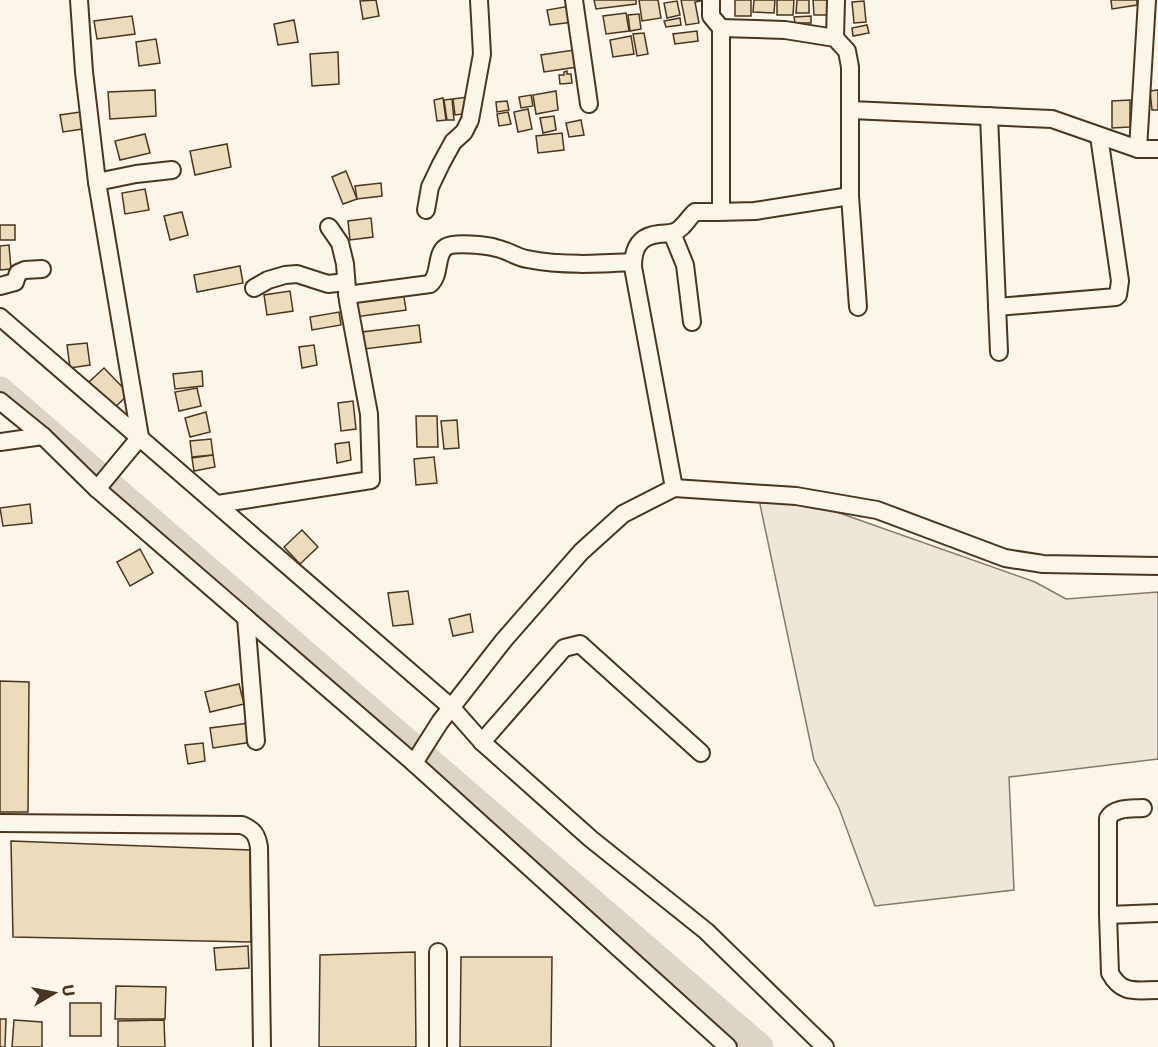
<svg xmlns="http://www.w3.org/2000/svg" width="1158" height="1047" font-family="Commissioner,sans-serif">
	<rect width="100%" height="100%" fill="#fbf6e9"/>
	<path fill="#ede6d9" stroke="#887966" stroke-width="1.5" d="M 758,495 L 828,509 L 1035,582 L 1066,599 L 1158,592 L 1158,759 L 1009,777 L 1014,890 L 875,906 L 839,808 L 814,760 Z"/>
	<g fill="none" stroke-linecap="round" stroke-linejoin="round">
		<path stroke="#dcd4c6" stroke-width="27" d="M 0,390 L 760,1047"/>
	</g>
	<g fill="#ecdcbc" stroke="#4a3520" stroke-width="1.5">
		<path d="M 376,0 L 379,16 L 363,19 L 360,1 Z"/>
		<path d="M 594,0 L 636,0 L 636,4 L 596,9 Z"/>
		<path d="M 639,0 L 658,0 L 661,18 L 642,21 Z"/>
		<path d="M 681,0 L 705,0 L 695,2 L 699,23 L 686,25 Z"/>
		<rect x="735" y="0" width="16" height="16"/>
		<path d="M 754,0 L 775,0 L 774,13 L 753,12 Z"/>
		<path d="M 777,0 L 794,0 L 793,15 L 777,15 Z"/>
		<path d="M 797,0 L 809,0 L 809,13 L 796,13 Z"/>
		<path d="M 813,0 L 829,0 L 830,15 L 814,15 Z"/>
		<path d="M 1111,0 L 1137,0 L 1137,5 L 1112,9 Z"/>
		<path d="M 677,1 L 680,15 L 667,18 L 664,3 Z"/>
		<path d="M 864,1 L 866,22 L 854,23 L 852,2 Z"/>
		<path d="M 570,6 L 573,22 L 550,25 L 547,10 Z"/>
		<path d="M 626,13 L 629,31 L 606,34 L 603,16 Z"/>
		<path d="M 639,14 L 641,29 L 630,31 L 628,15 Z"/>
		<path d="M 132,16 L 135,34 L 97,39 L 94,21 Z"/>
		<path d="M 811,16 L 811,23 L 795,23 L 794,17 Z"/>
		<path d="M 680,18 L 681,25 L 666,27 L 664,21 Z"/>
		<path d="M 294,20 L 298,42 L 278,45 L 274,24 Z"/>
		<path d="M 867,25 L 869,33 L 853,36 L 852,28 Z"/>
		<path d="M 697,31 L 698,41 L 675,44 L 673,34 Z"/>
		<path d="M 644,33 L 648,54 L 637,56 L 633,34 Z"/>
		<path d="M 631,36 L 634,54 L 613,57 L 610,40 Z"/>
		<path d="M 156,39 L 160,63 L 139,66 L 136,42 Z"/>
		<path d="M 574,50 L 577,67 L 544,72 L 541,55 Z"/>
		<path d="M 338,52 L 339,84 L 312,86 L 310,54 Z"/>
		<path d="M 567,71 L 567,74 L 571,74 L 572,83 L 560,84 L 559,75 L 564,75 L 564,72 Z"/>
		<path d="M 155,90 L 156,116 L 110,119 L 108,92 Z"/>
		<path d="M 1158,90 L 1158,110 L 1152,110 L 1150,91 Z"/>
		<path d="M 556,91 L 558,110 L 536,114 L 533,95 Z"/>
		<path d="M 531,95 L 533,106 L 521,108 L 519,97 Z"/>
		<path d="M 468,97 L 470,113 L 455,115 L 453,99 Z"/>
		<path d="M 443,98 L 446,120 L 437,121 L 434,100 Z"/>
		<path d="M 452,99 L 454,120 L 447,120 L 444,100 Z"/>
		<path d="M 1130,100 L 1130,127 L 1112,128 L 1112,101 Z"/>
		<path d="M 507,101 L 509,110 L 497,112 L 496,102 Z"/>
		<path d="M 528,109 L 532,129 L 518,132 L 514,112 Z"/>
		<path d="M 87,111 L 89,128 L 63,132 L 60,115 Z"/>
		<path d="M 508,112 L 511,124 L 499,126 L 497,114 Z"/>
		<path d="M 554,116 L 556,130 L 543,133 L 540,118 Z"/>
		<path d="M 581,120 L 584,135 L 569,137 L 566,123 Z"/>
		<path d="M 562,133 L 564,150 L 538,153 L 536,136 Z"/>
		<path d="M 145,134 L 150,153 L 120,160 L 115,141 Z"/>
		<path d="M 227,144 L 231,167 L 195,175 L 190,151 Z"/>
		<path d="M 346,171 L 357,199 L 343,204 L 332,177 Z"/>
		<path d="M 381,183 L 382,196 L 357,199 L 355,186 Z"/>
		<path d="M 145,189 L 149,210 L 125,214 L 122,193 Z"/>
		<path d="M 182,212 L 188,235 L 170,240 L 164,216 Z"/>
		<path d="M 371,218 L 373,237 L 350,240 L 348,221 Z"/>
		<rect x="0" y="225" width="15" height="15"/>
		<path d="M 9,245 L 11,269 L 0,270 L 0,246 Z"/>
		<path d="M 240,266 L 243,283 L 197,292 L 194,275 Z"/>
		<path d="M 290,291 L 293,311 L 267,315 L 264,295 Z"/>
		<path d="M 403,291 L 406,310 L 355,317 L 353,299 Z"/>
		<path d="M 339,312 L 341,325 L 312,330 L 310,317 Z"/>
		<path d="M 419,325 L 421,342 L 364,349 L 362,332 Z"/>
		<path d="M 87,343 L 90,365 L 70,368 L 67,345 Z"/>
		<path d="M 314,345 L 317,365 L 302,368 L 299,347 Z"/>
		<path d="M 104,368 L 129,394 L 114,408 L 89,382 Z"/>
		<path d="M 202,371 L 203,386 L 175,389 L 173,374 Z"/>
		<path d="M 197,388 L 201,406 L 179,411 L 175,392 Z"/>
		<path d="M 353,401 L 356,429 L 341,431 L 338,403 Z"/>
		<path d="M 206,412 L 210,432 L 190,437 L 185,418 Z"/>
		<path d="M 416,416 L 437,416 L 438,447 L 417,447 Z"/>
		<path d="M 457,420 L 459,448 L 444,449 L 441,421 Z"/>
		<path d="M 211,439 L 213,455 L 192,457 L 190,441 Z"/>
		<path d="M 349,442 L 351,460 L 337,463 L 335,444 Z"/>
		<path d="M 213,455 L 215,467 L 194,471 L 192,458 Z"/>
		<path d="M 434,457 L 437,483 L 416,485 L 414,459 Z"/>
		<path d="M 30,504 L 32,523 L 3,526 L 0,508 Z"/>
		<path d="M 302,530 L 318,547 L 300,564 L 284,547 Z"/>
		<path d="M 140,549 L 153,573 L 130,586 L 117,562 Z"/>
		<path d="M 408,591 L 413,624 L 393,626 L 388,593 Z"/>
		<path d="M 470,614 L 473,632 L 453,636 L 449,619 Z"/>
		<path d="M 0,681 L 29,682 L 28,812 L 0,812 Z"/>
		<path d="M 239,684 L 244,704 L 210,712 L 205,692 Z"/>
		<path d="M 249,723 L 252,742 L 213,748 L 210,728 Z"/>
		<path d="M 203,743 L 205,761 L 188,764 L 185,745 Z"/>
		<path d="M 11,841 L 250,850 L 251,942 L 13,937 Z"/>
		<path d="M 248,946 L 249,968 L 216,970 L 214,948 Z"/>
		<path d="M 415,952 L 416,1047 L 319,1047 L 320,955 Z"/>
		<path d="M 461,957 L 552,957 L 551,1047 L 460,1047 Z"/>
		<path d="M 116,986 L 166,987 L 165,1019 L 115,1019 Z"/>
		<rect x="70" y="1003" width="31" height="33"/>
		<path d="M 0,1019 L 6,1019 L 5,1047 L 0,1047 Z"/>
		<path d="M 14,1020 L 42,1022 L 42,1047 L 12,1047 Z"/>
		<path d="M 164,1020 L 165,1047 L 118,1047 L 118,1021 Z"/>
	</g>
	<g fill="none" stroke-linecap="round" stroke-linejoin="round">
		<defs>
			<g id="minor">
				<path d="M 79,0 L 84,72 L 97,182 L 140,437 L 97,489"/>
				<path d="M 574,0 L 589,104"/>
				<path d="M 721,28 L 785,30 L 835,38 L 847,51 L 850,67 L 850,196 L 858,307"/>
				<path d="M 835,38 L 836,0"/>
				<path d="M 851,110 L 1052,119 L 1138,149 L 1158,149"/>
				<path d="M 989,116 L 999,352"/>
				<path d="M 1138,149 L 1147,0"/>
				<path d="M 97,182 L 136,174 L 172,170"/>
				<path d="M 426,210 L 430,187 L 441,164 L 453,142 L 464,132 L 470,120 L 482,54 L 479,0"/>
				<path d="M 717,212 L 755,211 L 850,196"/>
				<path d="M 672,233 L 685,265 L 692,322"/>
				<path d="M 0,286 L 15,282 L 18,273 L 25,270 L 42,269"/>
				<path d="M 254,288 L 268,280 L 285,275 L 297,274 L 328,284 L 346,282"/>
				<path d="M 347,295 L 430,284 C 441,275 435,254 446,247 C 454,242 487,245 496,248 C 507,250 516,257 527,259 C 562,266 597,264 633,262"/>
				<path d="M 997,307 L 1116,297 L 1118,295 L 1120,281 L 1099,136"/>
				<path d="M 0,317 L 452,708 L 482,742 L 591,839 L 706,931 L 825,1047"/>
				<path d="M 0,401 L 43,436 L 97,489 L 414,763 L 728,1047"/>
				<path d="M 0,442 L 43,436"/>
				<path d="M 674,488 L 633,267 C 633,248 639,236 659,234 C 664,233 669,234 674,232 C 683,229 688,218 695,212 L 717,212 L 721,207 L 721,28 L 711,16 L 711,0"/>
				<path d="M 218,504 L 371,480 L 369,414 L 348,301 L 345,264 L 340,243 L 329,227"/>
				<path d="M 246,618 L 256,741"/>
				<path d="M 482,742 L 564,648 L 580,644 L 701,753"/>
				<path d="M 414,763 L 440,722 L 504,640 L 581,552 L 623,514 L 674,488 L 796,496 L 877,510 L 1005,558 L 1043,564 L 1158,566"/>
				<path d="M 1143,808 C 1131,809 1115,807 1108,818 L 1108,915 L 1158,913"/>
				<path d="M 0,823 L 242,825 C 254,830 257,835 259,847 L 262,1047"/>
				<path d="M 1108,915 L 1110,973 C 1122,995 1136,990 1158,990"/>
				<path d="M 438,1047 L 438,952"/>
			</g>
		</defs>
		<use href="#minor" stroke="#4a3520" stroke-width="20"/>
		<use href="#minor" stroke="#fbf6e9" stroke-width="16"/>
	</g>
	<g transform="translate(54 993) rotate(80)" stroke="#fbf6e9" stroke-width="4.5" paint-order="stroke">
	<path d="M0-4.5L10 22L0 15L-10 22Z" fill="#4a3520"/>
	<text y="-9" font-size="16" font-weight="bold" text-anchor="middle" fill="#4a3520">U</text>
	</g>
</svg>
